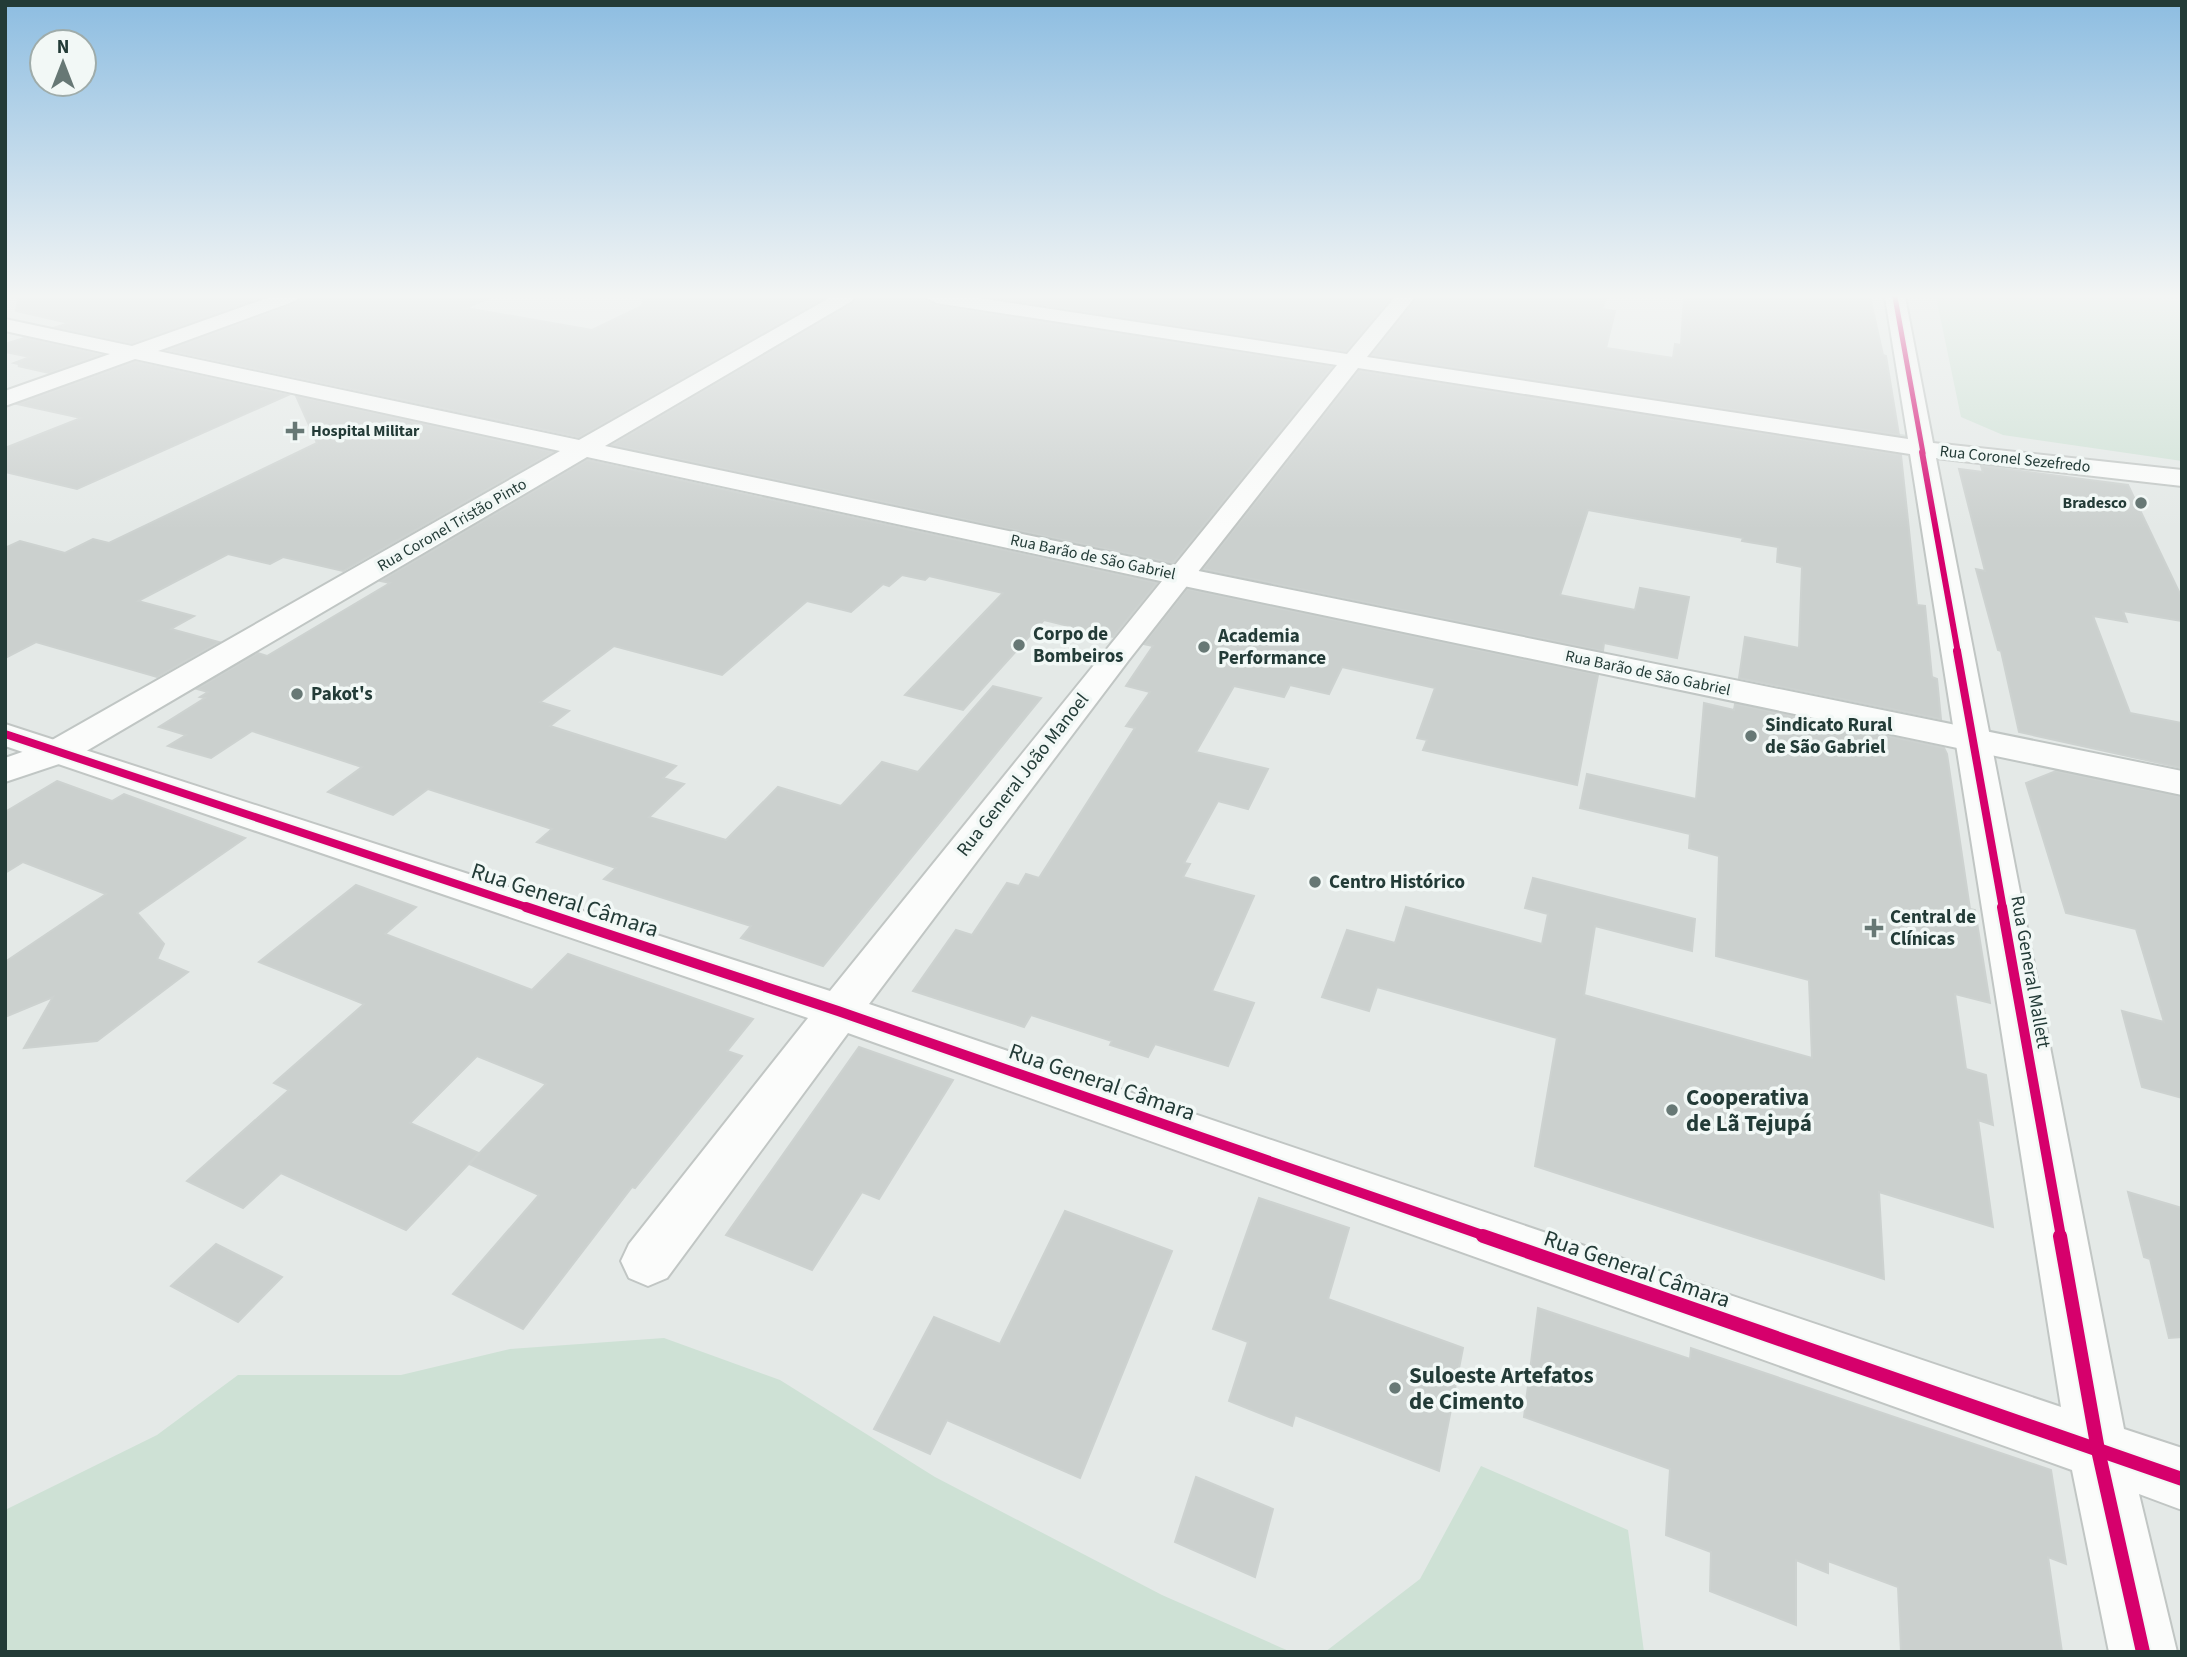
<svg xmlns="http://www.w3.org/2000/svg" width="2187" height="1657" font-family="'Source Sans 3',sans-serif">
	<rect width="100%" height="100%" fill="#e4e9e7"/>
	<path fill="#d2dad7" d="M 1380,355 L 1907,435 L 1909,453 L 1369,369 Z"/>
	<g fill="#cee1d5">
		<path d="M 1936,297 L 2143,297 L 2182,301 L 2182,461 L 2003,435 L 1961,417 Z"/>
		<path d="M 664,1338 L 780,1380 L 935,1477 L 1162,1595 L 1291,1652 L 5,1652 L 5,1510 L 157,1435 L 238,1375 L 401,1375 L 510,1349 Z"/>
		<path d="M 1481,1466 L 1628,1530 L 1644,1652 L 1325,1652 L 1420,1579 Z"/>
	</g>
	<g fill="#cbd0ce" stroke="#cdd2d0" stroke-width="2">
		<path d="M 18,297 L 263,297 L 132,343 L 56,327 L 69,323 L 16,311 Z"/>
		<path d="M 301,297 L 491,297 L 466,308 L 592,330 L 642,306 L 643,297 L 826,297 L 579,437 L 168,350 L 296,303 Z"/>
		<path d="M 858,297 L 924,297 L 936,306 L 1332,367 L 1173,563 L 612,445 L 853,303 Z"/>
		<path d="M 987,297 L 1392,297 L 1346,351 Z"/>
		<path d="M 1418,297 L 1606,297 L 1602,309 L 1615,311 L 1606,348 L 1673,358 L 1675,344 L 1681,345 L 1684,297 L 1870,297 L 1883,355 L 1886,356 L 1899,435 L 1372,355 Z"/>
		<path d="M 24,338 L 100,355 L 49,373 L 18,366 L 23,365 L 14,363 L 30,357 L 5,352 L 5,344 Z"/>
		<path d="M 135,362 L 288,395 L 77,489 L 5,472 L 5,448 L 81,418 L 17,404 Z"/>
		<path d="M 1359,371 L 1901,455 L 1917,605 L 1925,606 L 1932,677 L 1937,679 L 1941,719 L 1739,678 L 1745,637 L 1799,648 L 1802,567 L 1777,562 L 1778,547 L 1742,541 L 1743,538 L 1588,510 L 1560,595 L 1635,610 L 1640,588 L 1689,597 L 1677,658 L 1604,643 L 1603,651 L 1203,569 Z"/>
		<path d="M 296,396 L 553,452 L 343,571 L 283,557 L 270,564 L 228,554 L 138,601 L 194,616 L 171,629 L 219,642 L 157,677 L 36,642 L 5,658 L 5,548 L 20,541 L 65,553 L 93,539 L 109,543 L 317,443 Z"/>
		<path d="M 587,460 L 1157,583 L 1113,637 L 1044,620 L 963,710 L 905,695 L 1003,593 L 929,576 L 925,580 L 902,575 L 889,586 L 883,584 L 851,612 L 807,601 L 722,675 L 614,646 L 540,702 L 569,711 L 550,726 L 676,766 L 663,778 L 684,784 L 649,817 L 726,840 L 778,787 L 841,806 L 882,762 L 918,772 L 993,686 L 1041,698 L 823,966 L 741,938 L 751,926 L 604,879 L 616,868 L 537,842 L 552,829 L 428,789 L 393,815 L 328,792 L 362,767 L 252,731 L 211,758 L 168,746 L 186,735 L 159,727 L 205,698 L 200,697 L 208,692 L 197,689 L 258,653 L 267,656 L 390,583 L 381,581 Z"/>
		<path d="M 1981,466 L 2128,485 L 2182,598 L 2182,621 L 2123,611 L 2127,622 L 2093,616 L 2130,713 L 2182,723 L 2182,768 L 2019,732 L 2001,651 L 1998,650 L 1976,569 L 1985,571 L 1959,469 L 1983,472 Z"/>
		<path d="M 1187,589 L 1598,675 L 1577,785 L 1423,750 L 1427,740 L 1417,738 L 1435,688 L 1342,667 L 1329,694 L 1290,685 L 1284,697 L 1234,686 L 1196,752 L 1268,769 L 1248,809 L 1218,801 L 1184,863 L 1190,864 L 1183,877 L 1254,896 L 1212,991 L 1254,1003 L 1228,1066 L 1155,1044 L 1148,1057 L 1110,1045 L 1112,1041 L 1031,1015 L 1024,1027 L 913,991 L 956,930 L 972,935 L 1007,883 L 1019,886 L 1026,874 L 1039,878 L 1135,728 L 1126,726 L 1150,692 L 1126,686 L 1153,646 L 1144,644 Z"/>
		<path d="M 1704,703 L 1734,710 L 1735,704 L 1944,748 L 1947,754 L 1970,909 L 1975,910 L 1990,1003 L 1955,994 L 1966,1069 L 1986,1075 L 1993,1125 L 1978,1120 L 1993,1227 L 1879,1192 L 1884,1279 L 1535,1166 L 1557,1038 L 1377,987 L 1369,1011 L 1322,997 L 1347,930 L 1395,943 L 1406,907 L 1542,944 L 1548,914 L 1525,908 L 1533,878 L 1695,919 L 1692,951 L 1595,926 L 1584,995 L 1812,1058 L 1809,980 L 1716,956 L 1719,856 L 1689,848 L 1690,834 L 1580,808 L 1587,774 L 1696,799 Z"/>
		<path d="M 2056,771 L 2182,797 L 2182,1098 L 2142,1087 L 2122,1011 L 2164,1022 L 2136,929 L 2066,913 L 2026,783 Z"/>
		<path d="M 57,781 L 112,801 L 124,794 L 245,838 L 137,913 L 164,944 L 157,959 L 188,972 L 97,1041 L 24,1048 L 53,997 L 5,1017 L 5,962 L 106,894 L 23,862 L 5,873 L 5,812 Z"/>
		<path d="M 356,885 L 416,907 L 385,934 L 532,990 L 568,954 L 753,1019 L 727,1051 L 742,1056 L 635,1188 L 632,1187 L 523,1329 L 453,1294 L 539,1195 L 469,1164 L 546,1084 L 477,1056 L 410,1123 L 479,1153 L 406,1230 L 281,1173 L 243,1208 L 187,1181 L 289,1090 L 274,1083 L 364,1004 L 259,962 Z"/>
		<path d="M 859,1047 L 953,1080 L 879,1199 L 862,1192 L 812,1270 L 726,1235 Z"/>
		<path d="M 2128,1192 L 2182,1208 L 2182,1337 L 2169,1338 L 2150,1259 L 2144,1257 Z"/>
		<path d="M 1259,1198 L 1349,1228 L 1328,1299 L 1463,1348 L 1439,1471 L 1295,1415 L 1292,1426 L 1229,1401 L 1248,1342 L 1213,1329 Z"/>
		<path d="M 1065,1211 L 1172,1251 L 1080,1478 L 947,1420 L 930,1454 L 874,1429 L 934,1317 L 1000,1344 Z"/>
		<path d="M 216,1244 L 282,1277 L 238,1322 L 171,1286 Z"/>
		<path d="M 1538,1308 L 1690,1359 L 1691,1348 L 2051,1470 L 2066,1564 L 2048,1557 L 2062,1652 L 1901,1652 L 1898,1587 L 1828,1561 L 1828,1573 L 1796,1560 L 1796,1625 L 1710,1591 L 1711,1552 L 1666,1535 L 1670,1469 L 1524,1417 Z"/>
		<path d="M 1196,1477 L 1273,1509 L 1255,1577 L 1175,1542 Z"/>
	</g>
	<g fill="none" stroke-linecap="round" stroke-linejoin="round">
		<defs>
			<path id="minor" d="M 926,297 L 972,297 L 1347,354 L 1395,297 L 1415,297 L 1367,357 L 1908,439 L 1885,297 L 1905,297 L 1933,443 L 2182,470 L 2182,486 L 1936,458 L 2124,1429 L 2182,1448 L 2182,1510 L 2139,1494 L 2177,1652 L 2109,1652 L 2072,1470 L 848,1033 L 667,1278 L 648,1286 L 629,1278 L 621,1261 L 629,1244 L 808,1018 L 5,746 L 5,724 L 830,991 L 1337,365 L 936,303 ZM 1358,368 L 1910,454 L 2061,1407 L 869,1004 L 1128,661 Z"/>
			<path id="secondary" d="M 270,297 L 298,297 L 295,301 L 158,351 L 579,440 L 831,297 L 855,297 L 852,301 L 605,446 L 1179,567 L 2182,771 L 2182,795 L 1179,585 L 587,457 L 71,760 L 5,782 L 5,758 L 45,744 L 560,451 L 135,359 L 5,406 L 5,391 L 110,354 L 5,331 L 5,319 L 132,346 Z"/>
		</defs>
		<use href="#minor" stroke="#c1c6c4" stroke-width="4"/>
		<use href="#secondary" stroke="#c0c6c4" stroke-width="4"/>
		<use href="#minor" fill="#fbfcfb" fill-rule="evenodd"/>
		<use href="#secondary" fill="#fbfcfb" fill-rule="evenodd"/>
		<defs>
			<path id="cycleway-far4" d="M 1895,297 L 1923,453"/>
			<path id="cycleway-far3" d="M 1922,452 L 1958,653"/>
			<g id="cycleway-far2">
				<path d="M 1957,651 L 2003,909"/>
				<path d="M 5,734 L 532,909"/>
			</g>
			<g id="cycleway-far1">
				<path d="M 526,907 L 838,1011 L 1488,1237"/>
				<path d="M 2002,907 L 2061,1237"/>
			</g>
			<g id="cycleway">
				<path d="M 1483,1236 L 2182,1479"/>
				<path d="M 2060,1236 L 2098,1450 L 2143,1652"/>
			</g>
		</defs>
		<use href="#cycleway-far4" stroke="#f2f8f6" stroke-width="8"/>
		<use href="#cycleway-far3" stroke="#f2f8f6" stroke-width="10"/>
		<use href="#cycleway-far2" stroke="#f2f8f6" stroke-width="12"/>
		<use href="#cycleway-far1" stroke="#f2f8f6" stroke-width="15"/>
		<use href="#cycleway" stroke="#f2f8f6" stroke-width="18"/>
		<use href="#cycleway-far4" stroke="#d6006c" stroke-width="5"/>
		<use href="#cycleway-far3" stroke="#d6006c" stroke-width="6"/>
		<use href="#cycleway-far2" stroke="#d6006c" stroke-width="8"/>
		<use href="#cycleway-far1" stroke="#d6006c" stroke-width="10"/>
		<use href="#cycleway" stroke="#d6006c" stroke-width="14"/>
	</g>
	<linearGradient id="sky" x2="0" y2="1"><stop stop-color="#8dbde1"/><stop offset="0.56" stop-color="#f3f5f4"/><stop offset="1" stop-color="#f3f5f4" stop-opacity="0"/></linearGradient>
	<rect width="2187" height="529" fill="url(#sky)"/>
	<g fill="#677875" stroke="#f2f8f6" stroke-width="2.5">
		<path d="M291.5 420.5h7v7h7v7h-7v7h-7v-7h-7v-7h7z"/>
		<circle cx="2141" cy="503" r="7"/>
		<circle cx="1019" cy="645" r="7"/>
		<circle cx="1204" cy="647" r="7"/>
		<circle cx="297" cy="694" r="7"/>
		<circle cx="1751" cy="736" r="7"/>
		<circle cx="1315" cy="882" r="7"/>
		<path d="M1870.5 917.5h7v7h7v7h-7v7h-7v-7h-7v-7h7z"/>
		<circle cx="1672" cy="1110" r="7"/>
		<circle cx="1395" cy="1388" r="7"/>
	</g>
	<g text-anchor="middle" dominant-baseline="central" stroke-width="7" stroke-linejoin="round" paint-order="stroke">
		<g font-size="16" font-weight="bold" fill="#233b37" stroke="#f2f8f6" text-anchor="start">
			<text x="311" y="431">Hospital Militar</text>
			<text x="2127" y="503" text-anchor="end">Bradesco</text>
		</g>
		<g font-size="16" fill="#233b37" stroke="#f2f8f6">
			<text transform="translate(2015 459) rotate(6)">Rua Coronel Sezefredo</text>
			<text transform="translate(452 525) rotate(-30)">Rua Coronel Tristão Pinto</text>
			<text transform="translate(1093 557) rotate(12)">Rua Barão de São Gabriel</text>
			<text transform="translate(1648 673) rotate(12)">Rua Barão de São Gabriel</text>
		</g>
		<g font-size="19" font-weight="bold" fill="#233b37" stroke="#f2f8f6" text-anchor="start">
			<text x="1033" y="634">Corpo de<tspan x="1033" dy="22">Bombeiros</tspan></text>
			<text x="1218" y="636">Academia<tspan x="1218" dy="22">Performance</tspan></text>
			<text x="311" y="694">Pakot's</text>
			<text x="1765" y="725">Sindicato Rural<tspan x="1765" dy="22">de São Gabriel</tspan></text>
			<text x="1329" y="882">Centro Histórico</text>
			<text x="1890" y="917">Central de<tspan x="1890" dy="22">Clínicas</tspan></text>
		</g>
		<g font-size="19" fill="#233b37" stroke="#f2f8f6">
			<text transform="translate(1023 775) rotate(-52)">Rua General João Manoel</text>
			<text transform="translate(2030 972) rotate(80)">Rua General Mallett</text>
		</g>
		<g font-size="23" fill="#233b37" stroke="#f2f8f6">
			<text transform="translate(565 900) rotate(18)">Rua General Câmara</text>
			<text transform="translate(1102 1082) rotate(19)">Rua General Câmara</text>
			<text transform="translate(1637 1269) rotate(19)">Rua General Câmara</text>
		</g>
		<g font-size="23" font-weight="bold" fill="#233b37" stroke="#f2f8f6" text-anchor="start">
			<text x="1686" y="1097">Cooperativa<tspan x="1686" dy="26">de Lã Tejupá</tspan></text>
			<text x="1409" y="1375">Suloeste Artefatos<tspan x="1409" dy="26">de Cimento</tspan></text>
		</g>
	</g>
	<rect width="2187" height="1657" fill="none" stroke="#233b37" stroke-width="14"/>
	<g transform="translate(63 63)"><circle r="33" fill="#f2f8f6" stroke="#9facaa" stroke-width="2"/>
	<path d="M0-5L12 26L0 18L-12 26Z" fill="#677875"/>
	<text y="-10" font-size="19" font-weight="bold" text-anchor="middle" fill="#233b37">N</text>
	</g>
</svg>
